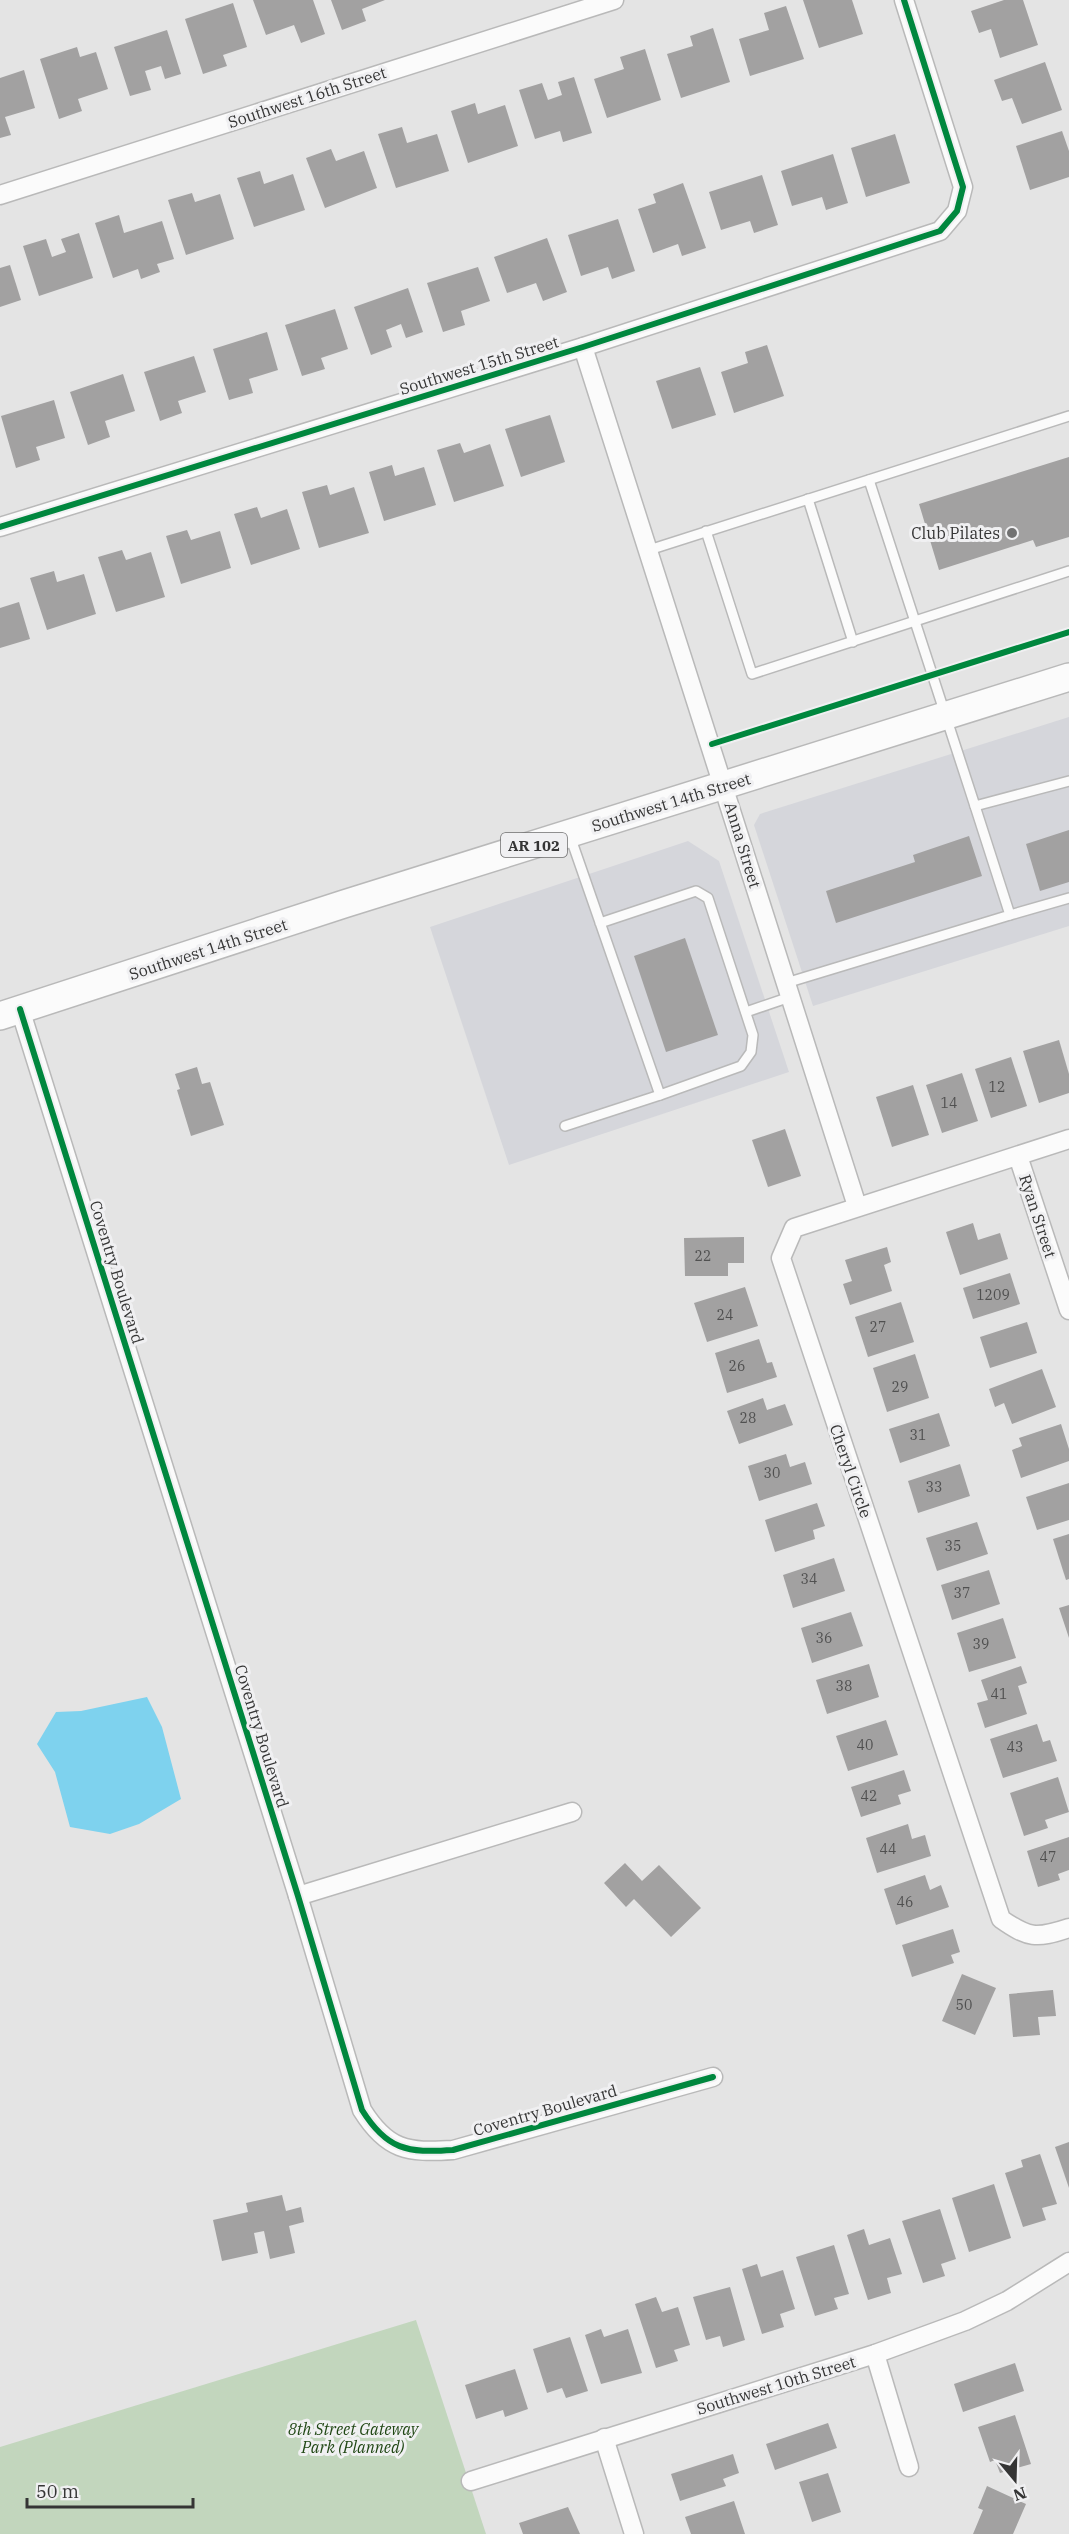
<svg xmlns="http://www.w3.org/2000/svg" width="1069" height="2534" font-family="'IBM Plex Serif',serif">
	<rect width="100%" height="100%" fill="#e4e4e4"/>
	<g fill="#d5d6db">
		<path d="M 1069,717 L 1069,926 L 813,1006 L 754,825 L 760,814 Z"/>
		<path d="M 688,841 L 719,861 L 789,1072 L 509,1165 L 430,927 Z"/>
	</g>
	<path fill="#c2d6bd" d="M 416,2320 L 486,2534 L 0,2534 L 0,2447 Z"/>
	<path fill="#7ed2ee" d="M 147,1697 L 162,1727 L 181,1799 L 139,1824 L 110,1834 L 70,1827 L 55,1772 L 37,1744 L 56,1712 L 81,1711 Z"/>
	<g fill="#a2a1a1">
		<path d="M 253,0 L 313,0 L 325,34 L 301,43 L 294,25 L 266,35 Z"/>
		<path d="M 331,0 L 385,0 L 362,9 L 366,21 L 342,30 Z"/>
		<path d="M 803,0 L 852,0 L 863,34 L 819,48 Z"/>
		<path d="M 1004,0 L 1023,0 L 1038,45 L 1000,58 L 991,29 L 979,33 L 971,11 Z"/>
		<path d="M 233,3 L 247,47 L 223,55 L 227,66 L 203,74 L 185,19 Z"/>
		<path d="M 786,6 L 804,59 L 750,76 L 739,39 L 769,30 L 764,13 Z"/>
		<path d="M 713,28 L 730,82 L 681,98 L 667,54 L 693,46 L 690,36 Z"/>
		<path d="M 167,30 L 181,74 L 165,79 L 161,66 L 145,71 L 151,90 L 130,96 L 114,47 Z"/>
		<path d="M 77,47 L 80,57 L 96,52 L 108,89 L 78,99 L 82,111 L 59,119 L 40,59 Z"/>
		<path d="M 645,49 L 661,100 L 607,118 L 594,79 L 624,69 L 620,57 Z"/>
		<path d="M 1045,62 L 1062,110 L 1022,124 L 1012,98 L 1002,101 L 994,80 Z"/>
		<path d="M 24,70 L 35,108 L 5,117 L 11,135 L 0,138 L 0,78 Z"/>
		<path d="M 574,77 L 592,133 L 563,142 L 560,131 L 535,139 L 519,90 L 542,83 L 548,100 L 562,95 L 558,82 Z"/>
		<path d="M 475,103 L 478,114 L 505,105 L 518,146 L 468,163 L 451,111 Z"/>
		<path d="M 402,127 L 407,143 L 437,134 L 449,171 L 396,188 L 378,134 Z"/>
		<path d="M 1062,131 L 1069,151 L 1069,177 L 1030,190 L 1016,146 Z"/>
		<path d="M 895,134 L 910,183 L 866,197 L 851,148 Z"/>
		<path d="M 331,149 L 336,161 L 364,151 L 377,188 L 325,208 L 306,158 Z"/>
		<path d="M 833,154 L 848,203 L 826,210 L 822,197 L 792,206 L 781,171 Z"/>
		<path d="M 260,171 L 264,184 L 293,174 L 305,210 L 254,227 L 237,178 Z"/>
		<path d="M 762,175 L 778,225 L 754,233 L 750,221 L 721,230 L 709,192 Z"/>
		<path d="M 683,183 L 706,248 L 682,256 L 678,244 L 653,253 L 638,209 L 656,203 L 653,194 Z"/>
		<path d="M 192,193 L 195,202 L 220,194 L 234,239 L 186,255 L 168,200 Z"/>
		<path d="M 119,215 L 124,233 L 162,221 L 174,259 L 157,264 L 160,272 L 141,279 L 138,269 L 113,278 L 95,223 Z"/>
		<path d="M 618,219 L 635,271 L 612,279 L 608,267 L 581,276 L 568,235 Z"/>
		<path d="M 79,233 L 93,278 L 39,296 L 23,246 L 46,239 L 52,257 L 66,252 L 61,239 Z"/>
		<path d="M 547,238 L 567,292 L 543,301 L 536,283 L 507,293 L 494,257 Z"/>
		<path d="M 10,265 L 21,300 L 0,307 L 0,268 Z"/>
		<path d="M 478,267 L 490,301 L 461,311 L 465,325 L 443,332 L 427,283 Z"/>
		<path d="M 408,288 L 423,332 L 406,338 L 401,324 L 386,330 L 392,347 L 371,355 L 354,307 Z"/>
		<path d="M 335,309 L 348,349 L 321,358 L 325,369 L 302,376 L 285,325 Z"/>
		<path d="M 267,332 L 278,370 L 249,379 L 253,393 L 229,400 L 213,349 Z"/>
		<path d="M 767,345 L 784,396 L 734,413 L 721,372 L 748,363 L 745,352 Z"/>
		<path d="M 194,356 L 206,392 L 178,401 L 182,413 L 160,421 L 144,372 Z"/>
		<path d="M 700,367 L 716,415 L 672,429 L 656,381 Z"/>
		<path d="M 123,374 L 135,411 L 105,421 L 110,437 L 88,445 L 70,392 Z"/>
		<path d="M 54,400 L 65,438 L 36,447 L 40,460 L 16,468 L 1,416 Z"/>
		<path d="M 550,415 L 565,462 L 521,477 L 505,429 Z"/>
		<path d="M 460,443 L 464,453 L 490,444 L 504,486 L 454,502 L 437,450 Z"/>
		<path d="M 1069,457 L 1069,537 L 1036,547 L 1033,540 L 939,570 L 919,504 Z"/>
		<path d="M 392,465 L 395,476 L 424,467 L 436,505 L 384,521 L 369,472 Z"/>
		<path d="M 327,485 L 330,495 L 354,487 L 369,533 L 319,548 L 302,492 Z"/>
		<path d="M 257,507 L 261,518 L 287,509 L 300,549 L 251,565 L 234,514 Z"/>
		<path d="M 187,530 L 191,540 L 220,531 L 231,568 L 181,584 L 166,536 Z"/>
		<path d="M 122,550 L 126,560 L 151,552 L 165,597 L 116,612 L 98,557 Z"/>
		<path d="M 54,571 L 57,582 L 84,574 L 96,614 L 47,630 L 30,578 Z"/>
		<path d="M 19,602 L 30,639 L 0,648 L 0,608 Z"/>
		<path d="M 1069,830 L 1069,882 L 1040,891 L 1026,844 Z"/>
		<path d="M 969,836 L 982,876 L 836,923 L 826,891 L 915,862 L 913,855 Z"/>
		<path d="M 685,938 L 718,1035 L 666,1052 L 634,956 Z"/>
		<path d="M 1059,1040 L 1069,1074 L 1069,1093 L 1039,1103 L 1023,1051 Z"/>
		<path d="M 1011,1057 L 1027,1106 L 991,1118 L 975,1069 Z"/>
		<path d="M 197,1067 L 202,1084 L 210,1082 L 224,1125 L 191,1136 L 177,1090 L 180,1089 L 175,1074 Z"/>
		<path d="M 962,1073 L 978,1121 L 942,1133 L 926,1085 Z"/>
		<path d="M 913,1085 L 929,1135 L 892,1147 L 876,1097 Z"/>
		<path d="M 785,1129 L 801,1176 L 768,1187 L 752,1140 Z"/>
		<path d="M 973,1223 L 978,1240 L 1000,1233 L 1008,1259 L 960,1275 L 946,1232 Z"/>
		<path d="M 744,1237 L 744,1263 L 728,1263 L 728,1276 L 685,1276 L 684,1238 Z"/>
		<path d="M 887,1247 L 891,1262 L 884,1265 L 892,1291 L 850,1305 L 843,1284 L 852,1281 L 845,1260 Z"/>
		<path d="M 1010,1273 L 1020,1304 L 973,1319 L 963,1288 Z"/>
		<path d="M 745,1287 L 758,1326 L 707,1342 L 694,1303 Z"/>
		<path d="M 901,1302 L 914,1342 L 868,1357 L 855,1317 Z"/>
		<path d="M 1027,1322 L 1037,1353 L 990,1368 L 980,1337 Z"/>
		<path d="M 759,1339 L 767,1363 L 772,1362 L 777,1377 L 727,1393 L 715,1353 Z"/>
		<path d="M 915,1354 L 929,1398 L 887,1412 L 873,1368 Z"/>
		<path d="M 1042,1369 L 1056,1407 L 1012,1424 L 1004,1403 L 995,1407 L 989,1389 Z"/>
		<path d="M 763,1398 L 767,1410 L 785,1404 L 793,1425 L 739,1444 L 727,1411 Z"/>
		<path d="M 939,1413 L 950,1446 L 900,1463 L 889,1429 Z"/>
		<path d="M 1061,1424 L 1069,1449 L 1069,1461 L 1021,1478 L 1012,1450 L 1022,1446 L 1019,1438 Z"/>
		<path d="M 786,1454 L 790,1467 L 805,1462 L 812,1484 L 759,1501 L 748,1466 Z"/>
		<path d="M 960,1464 L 970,1496 L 918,1513 L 908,1481 Z"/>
		<path d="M 1069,1483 L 1069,1520 L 1037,1530 L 1026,1497 Z"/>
		<path d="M 817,1503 L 825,1526 L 813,1530 L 815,1539 L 775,1552 L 765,1520 Z"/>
		<path d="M 977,1522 L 988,1554 L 937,1571 L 926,1538 Z"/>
		<path d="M 1069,1534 L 1069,1579 L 1066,1580 L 1053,1539 Z"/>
		<path d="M 834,1558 L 845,1591 L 793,1608 L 783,1575 Z"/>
		<path d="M 989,1570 L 1000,1604 L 952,1620 L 941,1585 Z"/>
		<path d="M 1069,1605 L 1069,1638 L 1059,1608 Z"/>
		<path d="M 851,1612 L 863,1646 L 812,1663 L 801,1628 Z"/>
		<path d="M 1003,1618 L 1016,1658 L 969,1672 L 957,1633 Z"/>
		<path d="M 869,1664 L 879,1697 L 827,1714 L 816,1680 Z"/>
		<path d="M 1021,1666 L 1027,1683 L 1018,1686 L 1027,1714 L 985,1728 L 977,1703 L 988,1700 L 981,1680 Z"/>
		<path d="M 886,1720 L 898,1755 L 848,1771 L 836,1736 Z"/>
		<path d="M 1037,1724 L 1043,1742 L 1050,1740 L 1057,1761 L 1003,1778 L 990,1739 Z"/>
		<path d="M 904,1770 L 911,1791 L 898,1795 L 901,1804 L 861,1817 L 851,1787 Z"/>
		<path d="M 1058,1777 L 1069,1812 L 1045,1820 L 1048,1828 L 1024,1836 L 1010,1793 Z"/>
		<path d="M 908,1824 L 912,1839 L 925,1835 L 931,1856 L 877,1873 L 866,1838 Z"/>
		<path d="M 1069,1837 L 1069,1870 L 1058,1874 L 1060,1880 L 1038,1887 L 1027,1851 Z"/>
		<path d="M 625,1863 L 642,1881 L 659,1865 L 701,1908 L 671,1937 L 634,1899 L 626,1907 L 604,1883 Z"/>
		<path d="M 925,1875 L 930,1890 L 941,1885 L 949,1907 L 896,1925 L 884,1889 Z"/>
		<path d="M 953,1929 L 960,1952 L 951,1955 L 954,1963 L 912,1977 L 902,1945 Z"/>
		<path d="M 962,1974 L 996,1988 L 975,2035 L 942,2021 Z"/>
		<path d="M 1053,1990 L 1056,2016 L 1038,2017 L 1040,2035 L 1013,2037 L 1009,1994 Z"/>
		<path d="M 1069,2142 L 1069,2188 L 1055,2147 Z"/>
		<path d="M 1040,2154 L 1057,2204 L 1042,2208 L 1046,2220 L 1023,2227 L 1005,2173 L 1023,2167 L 1021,2160 Z"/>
		<path d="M 994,2184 L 1011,2238 L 969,2252 L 952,2198 Z"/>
		<path d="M 282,2195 L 286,2211 L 301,2207 L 304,2222 L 289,2226 L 295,2253 L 270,2259 L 264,2231 L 254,2233 L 258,2253 L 222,2261 L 213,2220 L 248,2212 L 246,2203 Z"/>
		<path d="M 940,2209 L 956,2259 L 941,2264 L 945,2276 L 923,2283 L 902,2221 Z"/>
		<path d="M 864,2229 L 869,2245 L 890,2238 L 902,2274 L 887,2278 L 891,2293 L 868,2300 L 847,2235 Z"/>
		<path d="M 834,2245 L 849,2294 L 834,2298 L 838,2309 L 815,2316 L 796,2257 Z"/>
		<path d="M 757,2264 L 761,2277 L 783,2270 L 795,2309 L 780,2314 L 784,2327 L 762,2334 L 742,2269 Z"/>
		<path d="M 730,2287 L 745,2340 L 723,2347 L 720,2336 L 706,2340 L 693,2297 Z"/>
		<path d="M 656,2297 L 662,2312 L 678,2307 L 690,2345 L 674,2350 L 678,2361 L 656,2368 L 635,2304 Z"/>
		<path d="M 601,2329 L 604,2337 L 628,2329 L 642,2373 L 601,2384 L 585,2335 Z"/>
		<path d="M 570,2337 L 588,2391 L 566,2398 L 562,2388 L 547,2393 L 533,2349 Z"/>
		<path d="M 1015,2363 L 1024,2391 L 963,2412 L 954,2384 Z"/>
		<path d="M 515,2369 L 528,2409 L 505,2417 L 503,2410 L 476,2419 L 465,2385 Z"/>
		<path d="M 1015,2415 L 1031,2464 L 1000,2473 L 995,2460 L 990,2462 L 978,2427 Z"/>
		<path d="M 828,2423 L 837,2448 L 775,2470 L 766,2444 Z"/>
		<path d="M 733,2454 L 739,2473 L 723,2479 L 726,2486 L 680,2501 L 671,2474 Z"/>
		<path d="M 828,2473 L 841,2512 L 812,2522 L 799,2482 Z"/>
		<path d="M 987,2486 L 1026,2504 L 1013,2534 L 973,2534 L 983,2510 L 978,2508 Z"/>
		<path d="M 734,2501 L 745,2534 L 691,2534 L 685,2517 Z"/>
		<path d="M 568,2507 L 580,2534 L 523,2534 L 519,2523 Z"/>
	</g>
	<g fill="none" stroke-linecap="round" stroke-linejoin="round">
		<defs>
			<g id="service">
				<path d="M 869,480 L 975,806 L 1069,781"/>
				<path d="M 808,499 L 853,642"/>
				<path d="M 706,531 L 752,674 L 1069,571"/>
				<path d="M 649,550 L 1069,416"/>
				<path d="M 570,836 L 660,1095 L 741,1066 L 751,1052 L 753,1035 L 708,898 L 696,891 L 600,923"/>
				<path d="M 1010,915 L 1069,898"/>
				<path d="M 786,983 L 1010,915 L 975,806"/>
				<path d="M 746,1012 L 790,997"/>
				<path d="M 565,1126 L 660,1095"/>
			</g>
			<g id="minor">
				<path d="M 0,195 L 614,0"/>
				<path d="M 583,347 L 857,1206"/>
				<path d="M 0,527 L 583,347 L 940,231 L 957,211 L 963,187 L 904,0"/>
				<path d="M 20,1009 L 298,1896 L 362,2110 C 387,2150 407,2153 453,2150 L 713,2077"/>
				<path d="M 1069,1139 L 794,1228 L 781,1258 L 1001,1919 C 1028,1938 1036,1939 1069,1928"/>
				<path d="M 1018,1156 L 1069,1310"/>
				<path d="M 298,1896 L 572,1812"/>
				<path d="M 875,2354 L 909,2467"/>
				<path d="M 604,2438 L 634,2534"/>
				<path d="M 471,2481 L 875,2354 L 965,2321 L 1007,2301 L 1069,2262"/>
			</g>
			<path id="primary" d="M 0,1016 L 344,904 L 1069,677"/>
		</defs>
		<use href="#service" stroke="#b9b9b9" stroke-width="12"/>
		<use href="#minor" stroke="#b9b9b9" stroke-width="21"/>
		<use href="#primary" stroke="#b9b9b9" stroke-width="30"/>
		<use href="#service" stroke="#fbfbfb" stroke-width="9"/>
		<use href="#minor" stroke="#fbfbfb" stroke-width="18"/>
		<use href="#primary" stroke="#fbfbfb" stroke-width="27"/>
		<defs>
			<g id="cycleway">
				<path d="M 0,527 L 583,347 L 940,231 L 957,211 L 963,187 L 904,0"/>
				<path d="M 712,744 L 1069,632"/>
				<path d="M 20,1009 L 298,1896 L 362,2110 C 387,2150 407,2153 453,2150 L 713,2077"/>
			</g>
		</defs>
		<use href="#cycleway" stroke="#f0f0f2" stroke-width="10"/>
		<use href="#cycleway" stroke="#00873e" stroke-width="6"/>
	</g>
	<circle fill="#727272" stroke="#f0f0f2" stroke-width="2" cx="1012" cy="533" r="6"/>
	<g text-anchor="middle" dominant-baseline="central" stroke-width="6" stroke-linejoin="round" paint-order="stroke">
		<g font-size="14" fill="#505050">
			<text x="997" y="1087">12</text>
			<text x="949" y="1103">14</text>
			<text x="703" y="1256">22</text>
			<text x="993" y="1295">1209</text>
			<text x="725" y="1315">24</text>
			<text x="878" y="1327">27</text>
			<text x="737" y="1366">26</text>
			<text x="900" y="1387">29</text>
			<text x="748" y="1418">28</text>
			<text x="918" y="1435">31</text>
			<text x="772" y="1473">30</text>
			<text x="934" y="1487">33</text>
			<text x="953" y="1546">35</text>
			<text x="809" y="1579">34</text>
			<text x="962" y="1593">37</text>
			<text x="824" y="1638">36</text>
			<text x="981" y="1644">39</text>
			<text x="844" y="1686">38</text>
			<text x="999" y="1694">41</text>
			<text x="865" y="1745">40</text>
			<text x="1015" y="1747">43</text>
			<text x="869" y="1796">42</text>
			<text x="888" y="1849">44</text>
			<text x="1048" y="1857">47</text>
			<text x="905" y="1902">46</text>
			<text x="964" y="2005">50</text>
		</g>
		<rect fill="#f0f0f2" stroke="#6d6d6e" stroke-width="1.5" x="501" y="833" width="66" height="24" rx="4.5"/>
		<g font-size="15" font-weight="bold" fill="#353535">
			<text x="534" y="845">AR 102</text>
		</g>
		<g font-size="16" fill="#353535" stroke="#f0f0f2">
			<text transform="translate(307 97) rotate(-18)">Southwest 16th Street</text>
			<text transform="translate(479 365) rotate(-17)">Southwest 15th Street</text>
			<text transform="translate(671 802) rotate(-17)">Southwest 14th Street</text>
			<text transform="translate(743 845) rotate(73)">Anna Street</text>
			<text transform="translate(208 949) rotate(-18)">Southwest 14th Street</text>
			<text transform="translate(1038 1216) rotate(72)">Ryan Street</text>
			<text transform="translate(117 1272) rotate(73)">Coventry Boulevard</text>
			<text transform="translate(851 1471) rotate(71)">Cheryl Circle</text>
			<text transform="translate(262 1736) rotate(73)">Coventry Boulevard</text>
			<text transform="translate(545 2110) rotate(-16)">Coventry Boulevard</text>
			<text transform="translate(776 2385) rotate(-17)">Southwest 10th Street</text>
		</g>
		<g font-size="16" fill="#353535" stroke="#f0f0f2" text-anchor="end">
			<text x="1000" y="533">Club Pilates</text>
		</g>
		<g font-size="16" font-style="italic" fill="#204714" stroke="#f0f0f2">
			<text x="353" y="2429">8th Street Gateway<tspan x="353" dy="18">Park (Planned)</tspan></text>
		</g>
	</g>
	<g transform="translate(1015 2480) rotate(161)" stroke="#f0f0f2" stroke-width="4.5" paint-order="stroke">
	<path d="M0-4.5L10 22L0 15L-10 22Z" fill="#353535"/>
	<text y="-9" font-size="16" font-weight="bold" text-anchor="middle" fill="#353535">N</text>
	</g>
	<path d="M27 2498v9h166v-9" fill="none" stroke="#353535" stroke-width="3"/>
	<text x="36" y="2498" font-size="18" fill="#353535" stroke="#f0f0f2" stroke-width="4.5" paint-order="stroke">50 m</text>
</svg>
